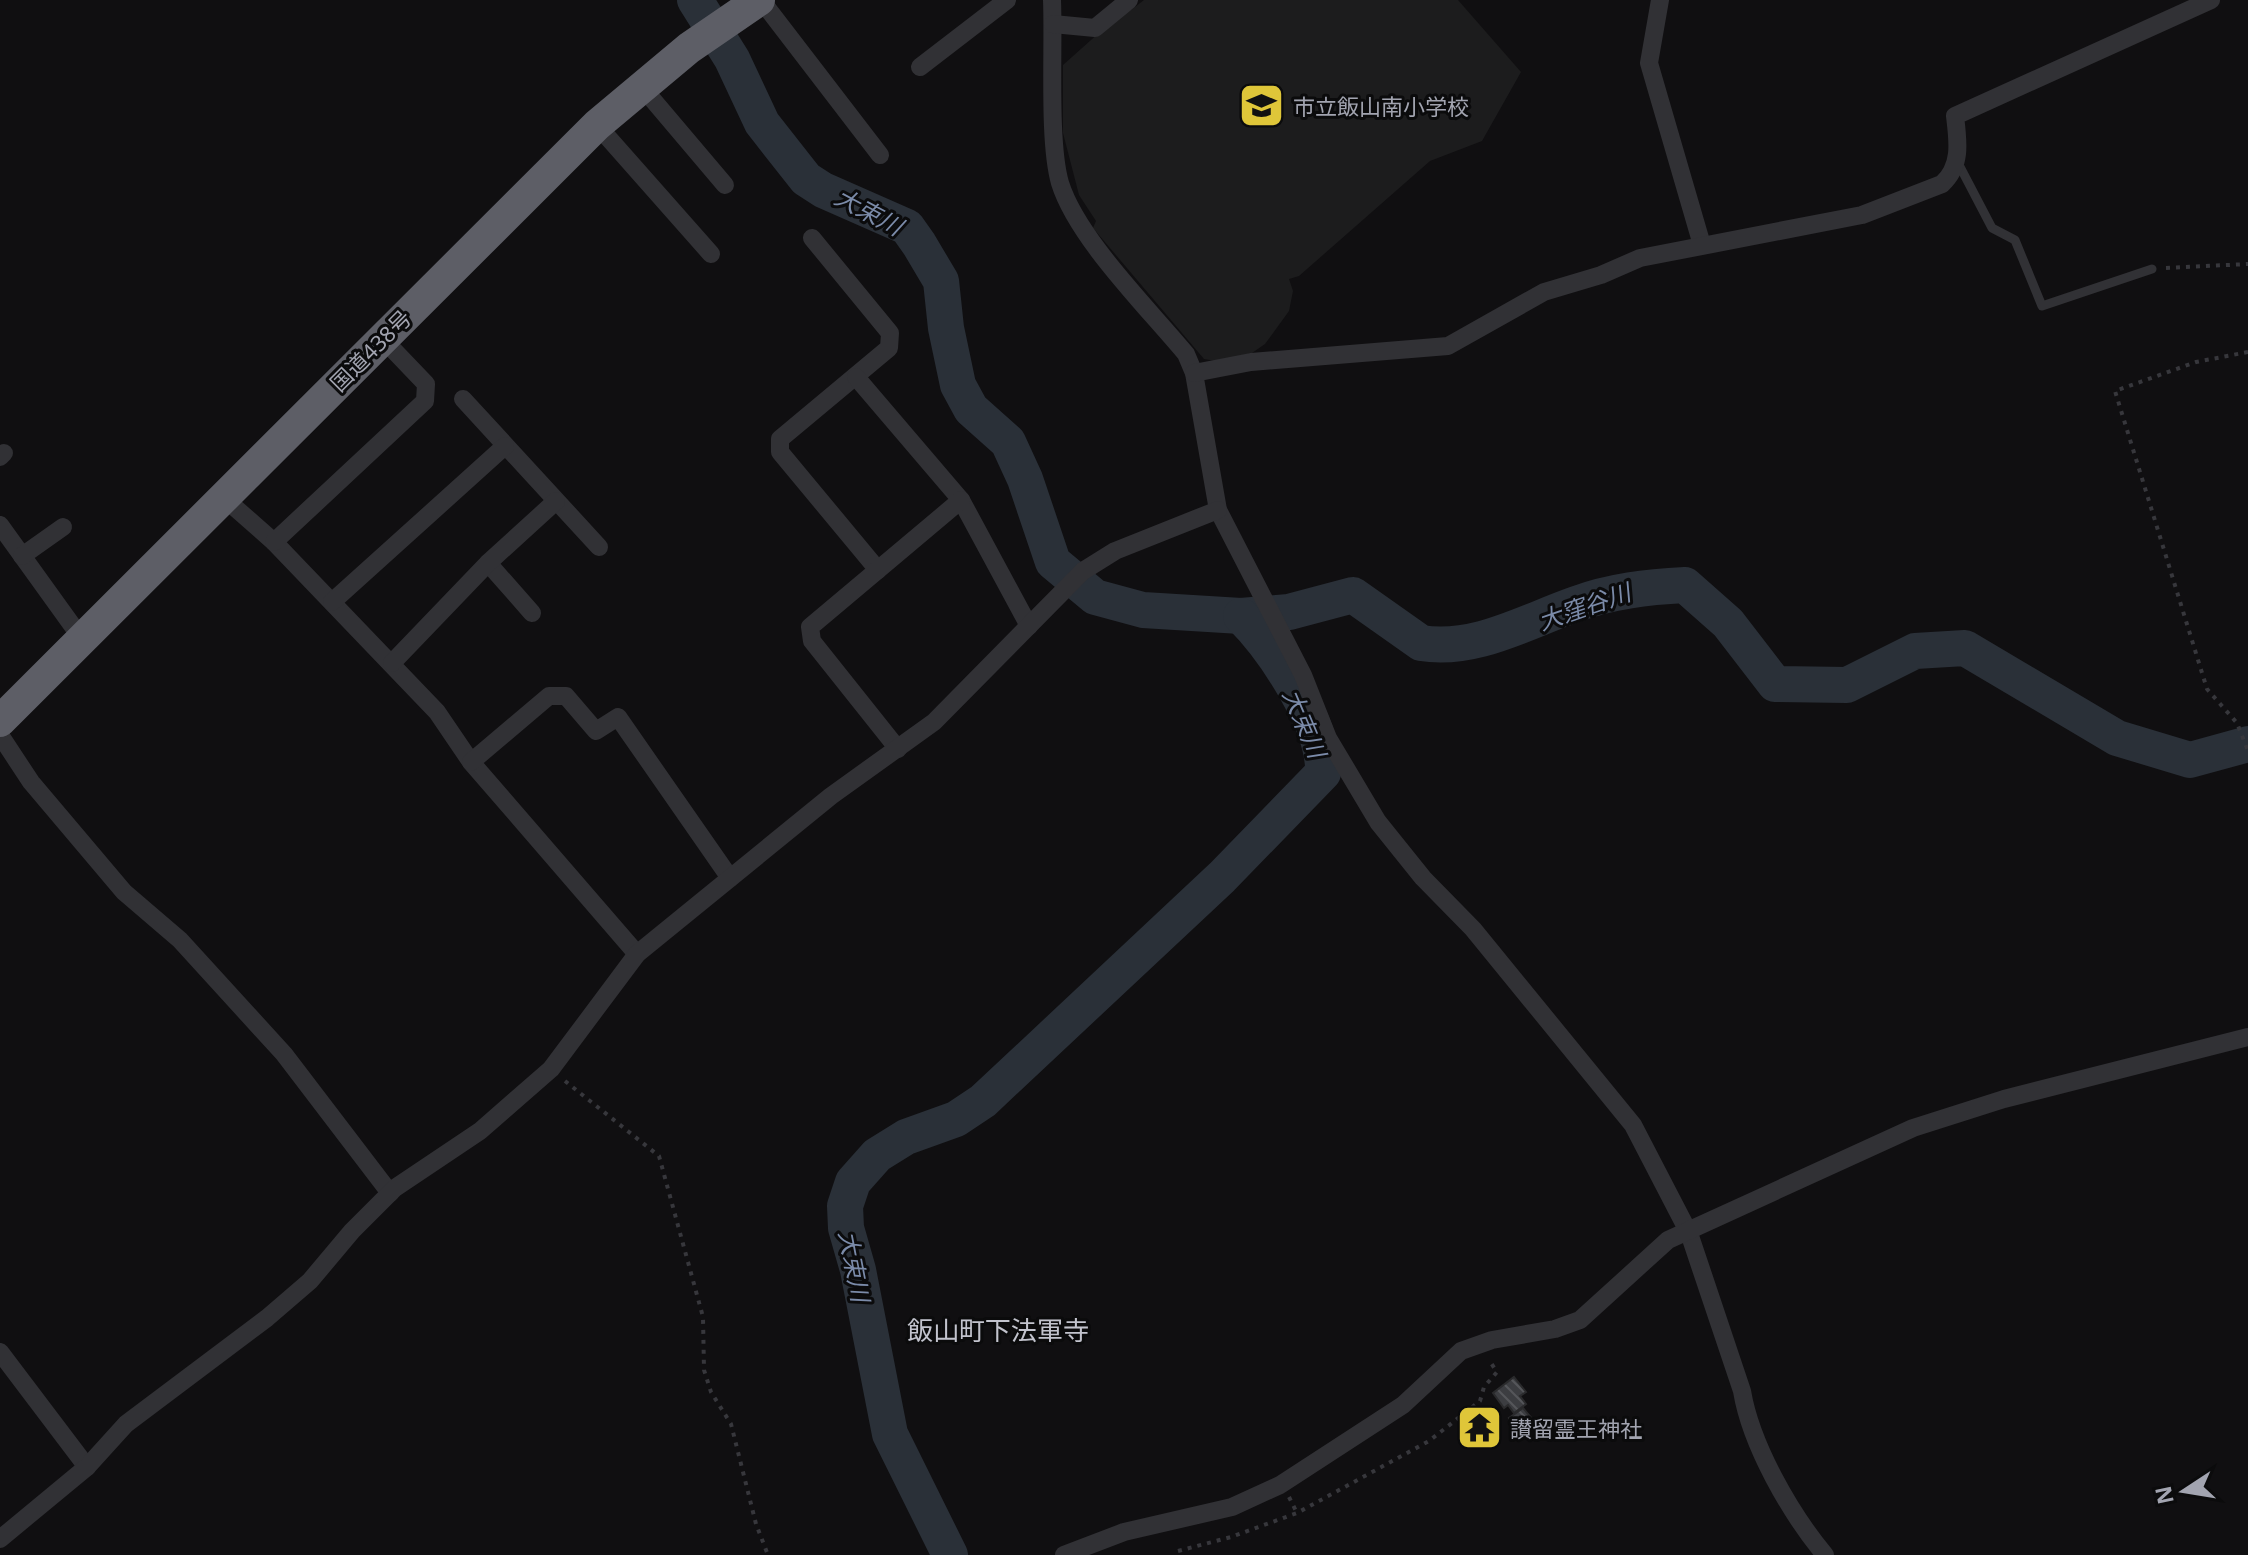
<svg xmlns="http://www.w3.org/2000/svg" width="2248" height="1555" font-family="'Noto Sans','Noto Sans JP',sans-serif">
	<defs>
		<pattern id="building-back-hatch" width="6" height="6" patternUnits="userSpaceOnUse" patternTransform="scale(2)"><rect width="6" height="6" fill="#3c3d41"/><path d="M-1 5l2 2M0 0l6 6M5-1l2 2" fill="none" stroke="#55565a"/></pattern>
	</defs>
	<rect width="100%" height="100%" fill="#100f11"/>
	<path fill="#1c1c1d" d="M 1144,0 L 1458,0 L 1521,72 L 1482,141 L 1430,161 L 1299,276 L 1289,279 L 1293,291 L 1289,311 L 1265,344 L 1252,353 L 1216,361 L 1204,359 L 1093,228 L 1096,221 L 1079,195 L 1063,133 L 1063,65 L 1128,7 L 1131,10 Z"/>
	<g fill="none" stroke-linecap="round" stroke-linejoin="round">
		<g stroke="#2a3038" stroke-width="36">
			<path d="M 695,0 L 732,59 L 762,123 L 806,179 L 823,190 L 907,227 L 919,244 L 941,281 L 946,328 L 958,385 L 971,409 L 1008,442 L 1025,479 L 1053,562 L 1095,597 L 1143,610 L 1241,616 L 1289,612 L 1353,595 L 1421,643 C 1475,652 1527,621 1576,604 C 1612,591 1647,587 1685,585 L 1728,623 L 1775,684 L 1847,685 L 1915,651 L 1965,648 L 2117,738 L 2190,760 L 2248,744"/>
			<path d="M 950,1555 L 890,1434 L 858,1270 L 846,1228 L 845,1206 L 853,1182 L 877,1155 L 906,1137 L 956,1119 L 983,1101 L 1222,877 L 1323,773 C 1325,725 1274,649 1241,616"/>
		</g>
	</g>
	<g fill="url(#building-back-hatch)" stroke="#2a2a2c" stroke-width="2">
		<path d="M 1514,1377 L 1526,1392 L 1520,1396 L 1526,1404 L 1514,1413 L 1508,1405 L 1504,1408 L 1493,1393 Z"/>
		<path d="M 1523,1408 L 1534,1421 L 1520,1432 L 1509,1418 Z"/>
	</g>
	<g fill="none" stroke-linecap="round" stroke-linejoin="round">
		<g stroke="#37373c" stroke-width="4" stroke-dasharray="4 6" stroke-linecap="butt">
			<path d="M 2166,268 L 2248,264"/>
			<path d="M 2248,352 L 2196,362 L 2115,391 L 2207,689 L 2237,723 L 2248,751"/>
			<path d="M 565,1081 L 659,1156 L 703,1317 L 704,1370 L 711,1392 L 731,1424 L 756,1524 L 768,1555"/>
			<path d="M 1289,1497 L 1297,1513"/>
			<path d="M 1178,1551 L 1231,1537 L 1297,1513 L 1429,1441 L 1480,1401 L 1484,1387 L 1497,1372 L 1489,1360"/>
		</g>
		<path stroke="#313135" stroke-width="9" d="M 1957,161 L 1992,228 L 2015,240 L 2042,306 L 2152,269"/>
		<g stroke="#313135" stroke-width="18">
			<path d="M 761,0 L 880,155"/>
			<path d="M 1052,0 C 1054,48 1048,141 1060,183 C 1077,238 1148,308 1186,354 L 1194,373 L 1218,510 L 1303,675 L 1328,738 L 1378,822 L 1423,878 L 1473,929 L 1633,1125 L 1689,1233 L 1742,1391 C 1751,1445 1790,1513 1825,1555"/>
			<path d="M 1660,0 L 1649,63 L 1702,245"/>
			<path d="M 1053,24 L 1095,28 L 1129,0"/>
			<path d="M 920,67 L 1007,0"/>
			<path d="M 642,87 L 725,185"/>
			<path d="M 597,125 L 711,254"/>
			<path d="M 812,238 L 890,333 L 889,348 L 780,439 L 780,452 L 878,570"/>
			<path d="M 1194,373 L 1251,362 L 1448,346 L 1544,292 L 1601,275 L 1640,258 L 1862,215 L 1942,184 C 1962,166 1958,141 1955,116 L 2211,0"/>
			<path d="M 856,377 L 961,500 L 1029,626"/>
			<path d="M 463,399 L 599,547"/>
			<path d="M 0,457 L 4,453"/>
			<path d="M 223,497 L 274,542 L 437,712 L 471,762 L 637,954"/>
			<path d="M 0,525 L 82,639"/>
			<path d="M 274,542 L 425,401 L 426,384 L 382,338"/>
			<path d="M 22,556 L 63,527"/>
			<path d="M 488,563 L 532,613"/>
			<path d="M 332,602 L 505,446"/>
			<path d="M 392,663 L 488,563 L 556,501"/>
			<path d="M 0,735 L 31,782 L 124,892 L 180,940 L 284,1054 L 390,1193"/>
			<path d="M 898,749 L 812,641 L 810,627 L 961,500"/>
			<path d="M 471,762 L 549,696 L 566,696 L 596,731 L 618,717 L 730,878"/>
			<path d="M 0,1352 L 87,1467"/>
			<path d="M 0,1539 L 87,1467 L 126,1424 L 267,1318 L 310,1281 L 352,1231 L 395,1188 L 480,1131 L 551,1069 L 637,954 L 831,796 L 934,722 L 1083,571 L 1115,551 L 1218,510"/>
			<path d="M 1064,1555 L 1124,1532 L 1232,1507 L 1280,1485 L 1403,1405 L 1461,1351 L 1492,1340 L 1555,1329 L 1580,1320 L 1668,1240 L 1913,1128 L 2004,1099 L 2248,1037"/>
		</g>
		<path stroke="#5d5e66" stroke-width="32" d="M 0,721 L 597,125 L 689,48 L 759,0"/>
	</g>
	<defs>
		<symbol id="school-square" viewBox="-11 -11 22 22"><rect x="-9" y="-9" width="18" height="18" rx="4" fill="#dfc639" stroke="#0b0b0c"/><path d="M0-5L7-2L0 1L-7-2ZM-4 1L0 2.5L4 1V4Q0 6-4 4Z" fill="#111"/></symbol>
		<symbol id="temple-square" viewBox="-11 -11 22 22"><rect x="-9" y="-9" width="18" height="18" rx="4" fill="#dfc639" stroke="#0b0b0c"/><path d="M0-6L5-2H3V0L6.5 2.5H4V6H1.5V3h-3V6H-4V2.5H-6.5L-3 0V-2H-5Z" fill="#111"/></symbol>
	</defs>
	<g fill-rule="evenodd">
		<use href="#school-square" x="1236" y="80" width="51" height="51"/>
		<use href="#temple-square" x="1454" y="1402" width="51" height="51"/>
	</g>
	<g text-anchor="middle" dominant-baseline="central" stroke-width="6" stroke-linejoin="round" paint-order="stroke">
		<g font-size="22" fill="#a2a4b0" stroke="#0b0b0c" text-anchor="start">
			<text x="1293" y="106">市立飯山南小学校</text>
			<text x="1510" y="1428">讃留霊王神社</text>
		</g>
		<g font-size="22" fill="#a2a4b0" stroke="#0b0b0c">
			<text transform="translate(370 350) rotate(-45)">国道438号</text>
		</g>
		<g font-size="24" font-style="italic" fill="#7b8ba9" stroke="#0b0b0c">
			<text transform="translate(869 211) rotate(28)">大束川</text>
			<text transform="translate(1584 606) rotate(-19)">大窪谷川</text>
			<text transform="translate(1305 723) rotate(67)">大束川</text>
			<text transform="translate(855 1266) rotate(79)">大束川</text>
		</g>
		<g font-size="26" fill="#c2c3cd" stroke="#0b0b0c">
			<text x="998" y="1330">飯山町下法軍寺</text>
		</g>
	</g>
	<g transform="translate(2184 1491) rotate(258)" stroke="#0b0b0c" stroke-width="6" paint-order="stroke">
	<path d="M0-6L14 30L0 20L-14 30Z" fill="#a2a4b0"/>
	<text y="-12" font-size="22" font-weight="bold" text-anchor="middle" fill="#a2a4b0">N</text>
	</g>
</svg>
